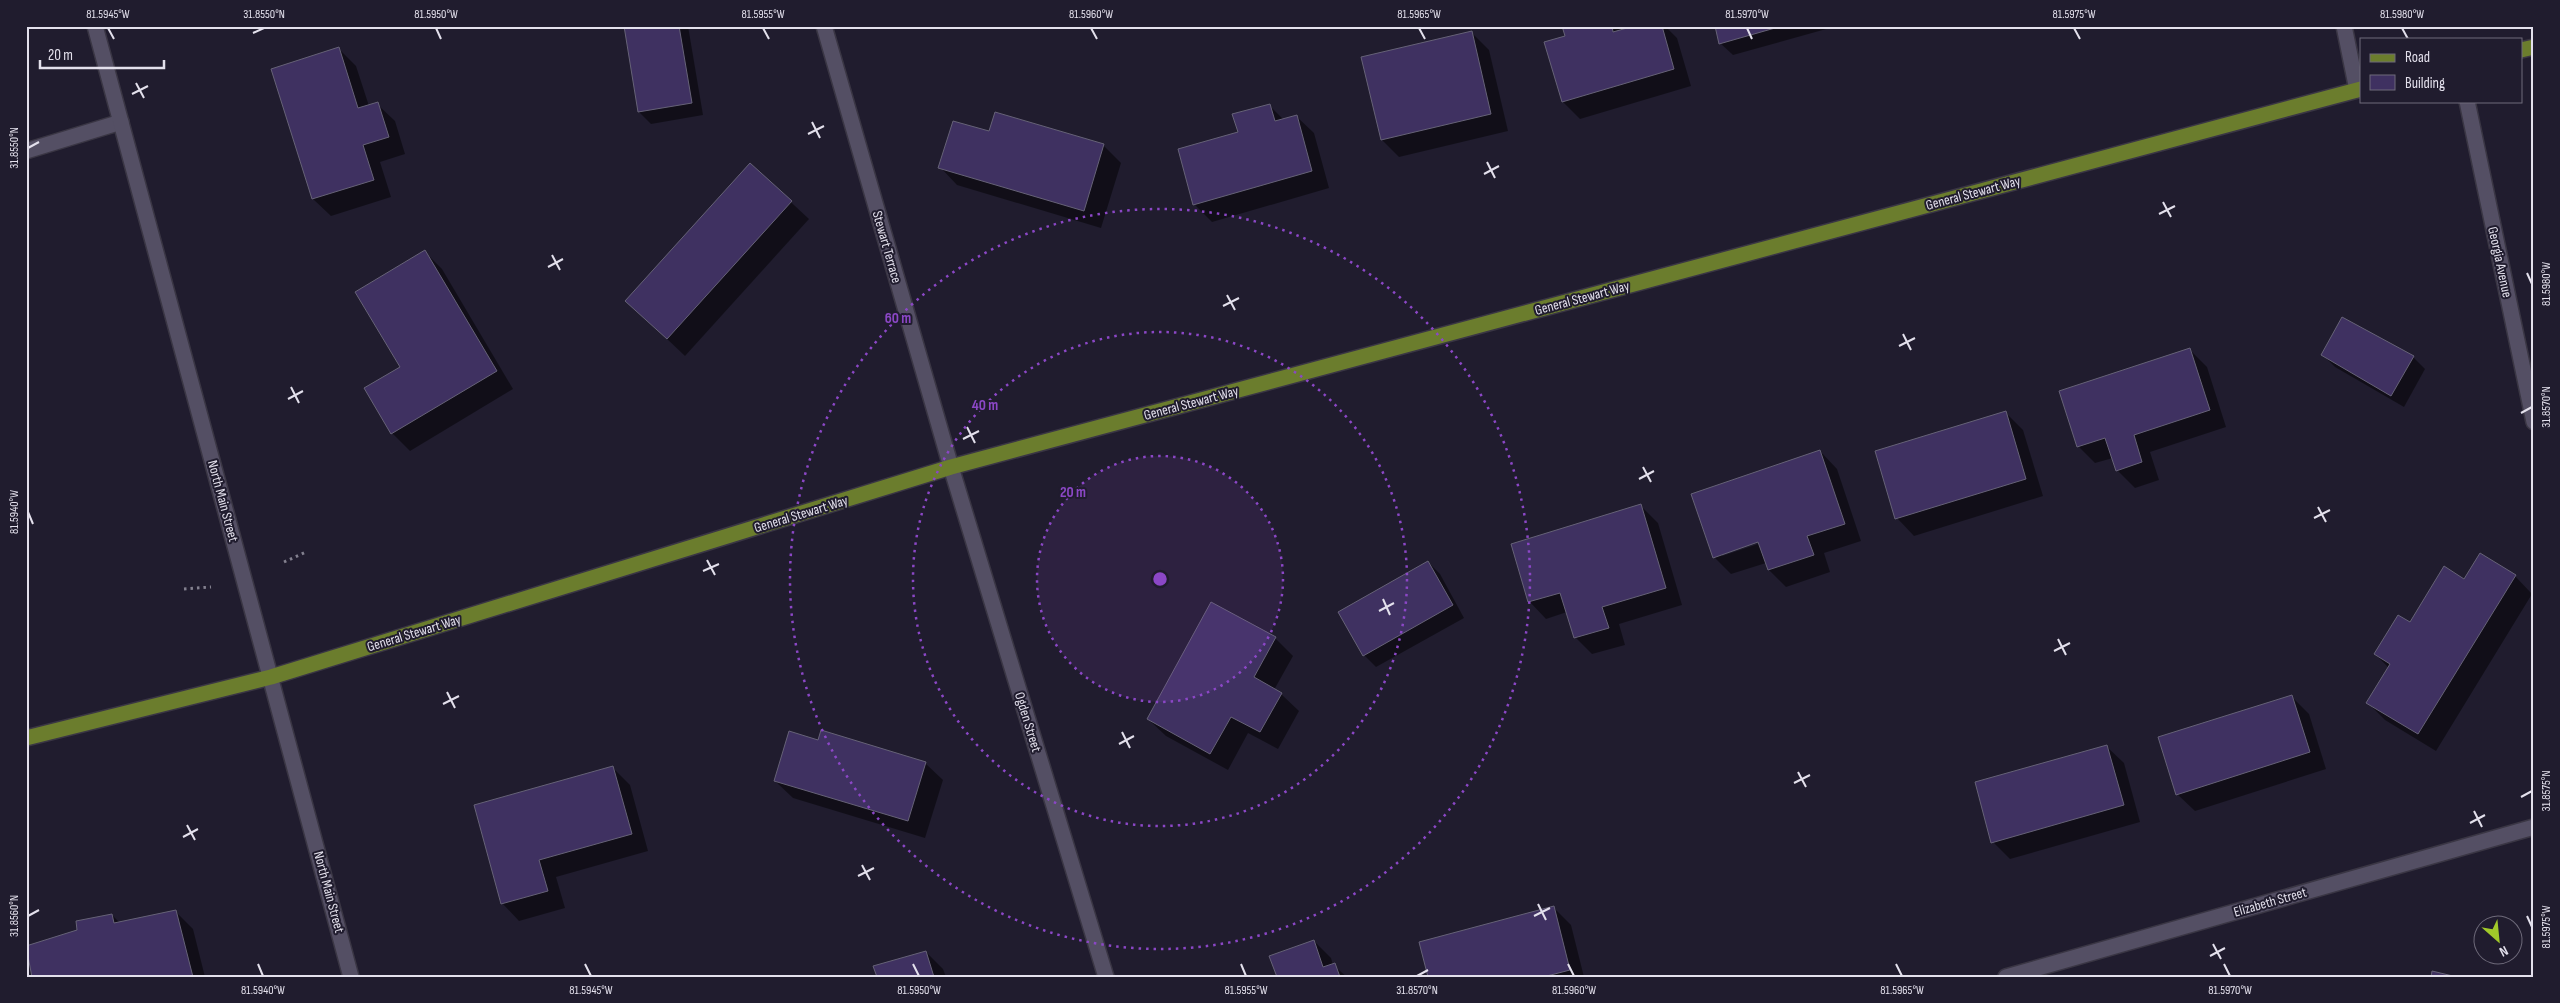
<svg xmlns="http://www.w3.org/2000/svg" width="2560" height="1003" font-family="'Sofia Sans Condensed',sans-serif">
	<rect width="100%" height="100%" fill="#201c2e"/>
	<g fill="#0007" fill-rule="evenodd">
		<path d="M 625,26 L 688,26 L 703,115 L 651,124 L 639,112 Z"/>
		<path d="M 1563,26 L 1621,26 L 1624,29 L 1639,26 L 1665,26 L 1677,38 L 1691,86 L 1580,119 L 1563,102 L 1546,43 L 1566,37 Z"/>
		<path d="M 1716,26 L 1837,26 L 1733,55 L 1720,43 Z"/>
		<path d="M 1471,32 L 1489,50 L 1508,131 L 1399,157 L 1382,140 Z"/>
		<path d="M 339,49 L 356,66 L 369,106 L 377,104 L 395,121 L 405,154 L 380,162 L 391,197 L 331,216 L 313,199 L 273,70 Z"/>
		<path d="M 1269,105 L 1284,120 L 1296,116 L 1314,133 L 1329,188 L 1212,222 L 1194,204 L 1239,133 Z"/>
		<path d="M 996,113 L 1104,146 L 1121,163 L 1101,228 L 957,185 L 940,167 L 990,133 Z"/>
		<path d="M 750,164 L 809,219 L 685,356 L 627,301 Z"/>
		<path d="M 425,252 L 442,269 L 513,389 L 410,451 L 392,433 L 402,367 Z"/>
		<path d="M 2189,349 L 2207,367 L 2226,427 L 2150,452 L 2159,480 L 2135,488 L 2117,470 L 2113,458 L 2095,463 L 2078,446 Z"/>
		<path d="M 2323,355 L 2413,357 L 2425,369 L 2404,407 L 2335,367 Z"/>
		<path d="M 2006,413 L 2023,430 L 2043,496 L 1914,536 L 1897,518 Z"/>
		<path d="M 1820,451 L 1837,469 L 1861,541 L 1824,553 L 1830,572 L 1786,587 L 1769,570 L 1766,563 L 1731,574 L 1714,557 ZM 1763,539 L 1764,542 L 1722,556 L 1722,553 Z"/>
		<path d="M 1640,505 L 1658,523 L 1682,605 L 1619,624 L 1625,645 L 1592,654 L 1575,637 L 1567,612 L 1546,619 L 1529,601 Z"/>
		<path d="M 1428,562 L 1440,574 L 1464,618 L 1376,667 L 1364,655 Z"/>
		<path d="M 2515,576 L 2532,594 L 2436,751 L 2385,720 L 2367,702 L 2389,668 L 2375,654 L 2411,623 L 2465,580 Z"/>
		<path d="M 1212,604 L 1275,638 L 1293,656 L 1274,690 L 1281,694 L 1299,711 L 1278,749 L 1248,733 L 1228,770 L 1166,736 L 1148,719 Z"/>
		<path d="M 2291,696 L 2309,714 L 2326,769 L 2195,811 L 2177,794 Z"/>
		<path d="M 818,741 L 925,763 L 943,780 L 925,838 L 793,798 L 775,781 Z"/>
		<path d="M 2106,746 L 2124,763 L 2140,822 L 2010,859 L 1993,842 Z"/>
		<path d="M 613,768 L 630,785 L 648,851 L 556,877 L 565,908 L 519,921 L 502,903 Z"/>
		<path d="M 1553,907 L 1571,925 L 1584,977 L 1430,977 Z"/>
		<path d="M 175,911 L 193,929 L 205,977 L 33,977 L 26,947 L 79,931 L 112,915 L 120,923 Z"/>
		<path d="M 1314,941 L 1331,958 L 1333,965 L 1347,977 L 1278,977 Z"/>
		<path d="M 926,952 L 943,969 L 946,977 L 878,977 Z"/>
	</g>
	<g fill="#3f3161" stroke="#666277">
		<path d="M 624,26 L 679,26 L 692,103 L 638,112 Z"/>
		<path d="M 1562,26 L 1612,26 L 1613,32 L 1634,26 L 1662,26 L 1674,69 L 1562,102 L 1544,42 L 1565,36 Z"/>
		<path d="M 1715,26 L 1782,26 L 1719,44 Z"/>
		<path d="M 1472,31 L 1491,114 L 1381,140 L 1361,57 Z"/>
		<path d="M 339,47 L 358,108 L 378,102 L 389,137 L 363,145 L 374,180 L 312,199 L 271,69 Z"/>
		<path d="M 1270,104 L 1275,121 L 1297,115 L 1312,171 L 1193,205 L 1178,149 L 1238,132 L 1232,114 Z"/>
		<path d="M 995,112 L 1104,144 L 1084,211 L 938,168 L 953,121 L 989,131 Z"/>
		<path d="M 750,163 L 792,201 L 667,339 L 625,301 Z"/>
		<path d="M 425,250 L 497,371 L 391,434 L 364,388 L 400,367 L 355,292 Z"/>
		<path d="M 2342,317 L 2414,356 L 2391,396 L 2321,355 Z"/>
		<path d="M 2190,348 L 2210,410 L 2134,435 L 2142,462 L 2116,471 L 2105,438 L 2077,447 L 2059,391 Z"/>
		<path d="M 2006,411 L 2026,479 L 1895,519 L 1875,451 Z"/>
		<path d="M 1820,450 L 1845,524 L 1807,536 L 1814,555 L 1768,570 L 1758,542 L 1713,558 L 1691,494 Z"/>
		<path d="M 1641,504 L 1666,588 L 1602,607 L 1609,628 L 1574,638 L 1560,593 L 1528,602 L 1511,544 Z"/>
		<path d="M 2480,553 L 2516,575 L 2418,734 L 2366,703 L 2390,664 L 2374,654 L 2398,615 L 2410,622 L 2444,566 L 2464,579 Z"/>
		<path d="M 1428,561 L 1453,605 L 1363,656 L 1338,612 Z"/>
		<path d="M 1211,602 L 1276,637 L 1254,677 L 1282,693 L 1260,732 L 1231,717 L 1210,754 L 1147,719 Z"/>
		<path d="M 2292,695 L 2310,752 L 2176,795 L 2158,737 Z"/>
		<path d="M 821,730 L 926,762 L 908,821 L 774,781 L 789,731 L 818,740 Z"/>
		<path d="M 2107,745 L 2124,805 L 1991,843 L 1975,782 Z"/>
		<path d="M 613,766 L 632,834 L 539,860 L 548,891 L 501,904 L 474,805 Z"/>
		<path d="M 1554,906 L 1570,970 L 1543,977 L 1428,977 L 1419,942 Z"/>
		<path d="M 176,910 L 193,977 L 32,977 L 26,946 L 77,930 L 76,921 L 112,914 L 114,923 Z"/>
		<path d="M 1314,940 L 1323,967 L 1335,963 L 1340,977 L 1277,977 L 1269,956 Z"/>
		<path d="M 926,951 L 934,977 L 877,977 L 873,966 Z"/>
		<path d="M 2432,971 L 2457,977 L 2431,977 Z"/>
	</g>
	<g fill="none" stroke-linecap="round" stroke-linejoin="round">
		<defs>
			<path id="service" d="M 26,151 L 121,122"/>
			<g id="minor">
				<path d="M 824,26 L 951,467 L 1106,977"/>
				<path d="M 2344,26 L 2357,90"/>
				<path d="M 2467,101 L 2534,422"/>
				<path d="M 2006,977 L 2534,827"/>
			</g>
			<path id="tertiary" d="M 95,26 L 351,977"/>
			<g id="primary">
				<path d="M 2521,50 L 2534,47"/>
				<path d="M 26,738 L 271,677 L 951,467 L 2361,89"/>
			</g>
		</defs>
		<use href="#service" stroke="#3a3644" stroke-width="18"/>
		<use href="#minor" stroke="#3a3644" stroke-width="18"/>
		<use href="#tertiary" stroke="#3a3644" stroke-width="18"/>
		<use href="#primary" stroke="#3a3644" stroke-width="18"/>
		<g stroke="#83808f" stroke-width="3" stroke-dasharray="2.5 4" stroke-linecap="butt">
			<path d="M 284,562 L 306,552"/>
			<path d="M 184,589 L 211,587"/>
		</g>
		<use href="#service" stroke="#544f64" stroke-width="15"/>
		<use href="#minor" stroke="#544f64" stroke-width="15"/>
		<use href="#tertiary" stroke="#544f64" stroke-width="15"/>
		<use href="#primary" stroke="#6b7d2d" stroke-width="15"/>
	</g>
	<path fill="none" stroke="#e3e0ec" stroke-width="2" d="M 108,28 L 114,39M 436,28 L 441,39M 763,28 L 769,39M 1091,28 L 1097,39M 1419,28 L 1425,39M 1747,28 L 1752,39M 2074,28 L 2080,39M 2402,28 L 2408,39M 253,33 L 264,28M 136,83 L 144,98M 132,94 L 148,86M 812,122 L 820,138M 808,134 L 824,126M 28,148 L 39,142M 1487,162 L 1495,178M 1484,174 L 1499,166M 2163,202 L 2171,217M 2159,214 L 2175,206M 552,255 L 560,270M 548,267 L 563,259M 2527,273 L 2532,284M 1227,295 L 1235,310M 1223,306 L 1239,298M 1903,334 L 1911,350M 1899,346 L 1915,338M 291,387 L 299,403M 288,399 L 303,391M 2521,413 L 2532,407M 967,427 L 975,443M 963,439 L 979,431M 1643,467 L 1651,482M 1639,479 L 1654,471M 2318,507 L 2326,522M 28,512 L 33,524M 2314,518 L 2330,510M 707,560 L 715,575M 703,571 L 719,564M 1383,599 L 1390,615M 1379,611 L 1394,603M 2058,639 L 2066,655M 2054,651 L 2070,643M 447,692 L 455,708M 443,704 L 459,696M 1122,732 L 1130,748M 1119,744 L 1134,736M 1798,772 L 1806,787M 1794,783 L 1810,775M 2521,797 L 2532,791M 2474,811 L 2482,827M 2470,823 L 2485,815M 187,825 L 195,840M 183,837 L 198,829M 862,865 L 870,880M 858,876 L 874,868M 1538,904 L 1546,920M 28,916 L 39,910M 1534,916 L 1550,908M 2527,916 L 2532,927M 2213,944 L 2221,959M 2210,956 L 2225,948M 258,964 L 263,976M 585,964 L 591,976M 913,964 L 919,976M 1241,964 L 1246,976M 1568,964 L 1574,976M 1896,964 L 1902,976M 2224,964 L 2230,976M 1417,976 L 1428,970"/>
	<circle cx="1160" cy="579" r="123" fill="#8b47c6" fill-opacity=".12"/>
	<g fill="none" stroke="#8b47c6" stroke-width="2.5" stroke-dasharray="2.5 5">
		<circle cx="1160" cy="579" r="123"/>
		<circle cx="1160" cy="579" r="247"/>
		<circle cx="1160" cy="579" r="370"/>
	</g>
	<g text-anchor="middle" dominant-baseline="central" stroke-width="4" stroke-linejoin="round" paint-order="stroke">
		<g font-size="14" fill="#e3e0ec" stroke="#201c2e">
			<text transform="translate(1973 193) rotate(-15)">General Stewart Way</text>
			<text transform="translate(887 247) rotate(74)">Stewart Terrace</text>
			<text transform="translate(2500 262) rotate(78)">Georgia Avenue</text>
			<text transform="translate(1582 298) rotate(-15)">General Stewart Way</text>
			<text transform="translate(1191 403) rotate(-15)">General Stewart Way</text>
			<text transform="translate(223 501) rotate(75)">North Main Street</text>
			<text transform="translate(801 514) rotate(-17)">General Stewart Way</text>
			<text transform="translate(414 633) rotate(-17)">General Stewart Way</text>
			<text transform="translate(1028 722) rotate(73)">Ogden Street</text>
			<text transform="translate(329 892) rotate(75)">North Main Street</text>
			<text transform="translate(2270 902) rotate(-16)">Elizabeth Street</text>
		</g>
	</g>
	<circle cx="1160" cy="579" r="8" fill="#8b47c6" stroke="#201c2e" stroke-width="2.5"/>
	<g font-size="15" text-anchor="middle" font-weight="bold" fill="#8b47c6" stroke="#201c2e" stroke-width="4" stroke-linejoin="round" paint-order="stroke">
		<text x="898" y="323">60 m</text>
		<text x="985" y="410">40 m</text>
		<text x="1073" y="497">20 m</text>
	</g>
	<rect width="2560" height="1003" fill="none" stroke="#201c2e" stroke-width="55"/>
	<rect x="2360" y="38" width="162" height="65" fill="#201c2e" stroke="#6e6a7a"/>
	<rect x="2370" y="54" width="25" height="8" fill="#6b7d2d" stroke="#6e6a7a"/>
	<text x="2405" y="62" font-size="15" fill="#e3e0ec">Road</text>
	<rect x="2370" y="75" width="25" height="15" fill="#3f3161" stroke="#6e6a7a"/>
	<text x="2405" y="88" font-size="15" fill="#e3e0ec">Building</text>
	<g transform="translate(2498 940) rotate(153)"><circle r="24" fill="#201c2e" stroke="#6e6a7a"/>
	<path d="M0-4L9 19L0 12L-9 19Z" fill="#a1c92a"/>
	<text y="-8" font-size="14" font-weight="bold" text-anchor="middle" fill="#e3e0ec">N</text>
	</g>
	<path d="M40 60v8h124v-8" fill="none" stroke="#e3e0ec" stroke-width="2.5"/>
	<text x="48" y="60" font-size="15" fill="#e3e0ec" stroke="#201c2e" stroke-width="4" paint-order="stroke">20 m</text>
	<rect x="28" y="28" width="2504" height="948" fill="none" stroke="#e3e0ec" stroke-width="2"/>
	<g font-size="12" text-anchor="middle" fill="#e3e0ec">
		<text x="108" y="18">81.5945°W</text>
		<text x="264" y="18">31.8550°N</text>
		<text x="436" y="18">81.5950°W</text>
		<text x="763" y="18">81.5955°W</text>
		<text x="1091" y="18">81.5960°W</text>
		<text x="1419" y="18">81.5965°W</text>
		<text x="1747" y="18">81.5970°W</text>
		<text x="2074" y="18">81.5975°W</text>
		<text x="2402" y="18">81.5980°W</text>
		<text transform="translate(14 148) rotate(-90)" y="4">31.8550°N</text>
		<text transform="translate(2546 284) rotate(-90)" y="4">81.5980°W</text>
		<text transform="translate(2546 407) rotate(-90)" y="4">31.8570°N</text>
		<text transform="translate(14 512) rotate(-90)" y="4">81.5940°W</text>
		<text transform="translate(2546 791) rotate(-90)" y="4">31.8575°N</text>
		<text transform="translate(14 916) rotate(-90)" y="4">31.8560°N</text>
		<text transform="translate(2546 927) rotate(-90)" y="4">81.5975°W</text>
		<text x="263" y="994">81.5940°W</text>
		<text x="591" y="994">81.5945°W</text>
		<text x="919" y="994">81.5950°W</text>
		<text x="1246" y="994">81.5955°W</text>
		<text x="1417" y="994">31.8570°N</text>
		<text x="1574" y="994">81.5960°W</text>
		<text x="1902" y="994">81.5965°W</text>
		<text x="2230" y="994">81.5970°W</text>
	</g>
</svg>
